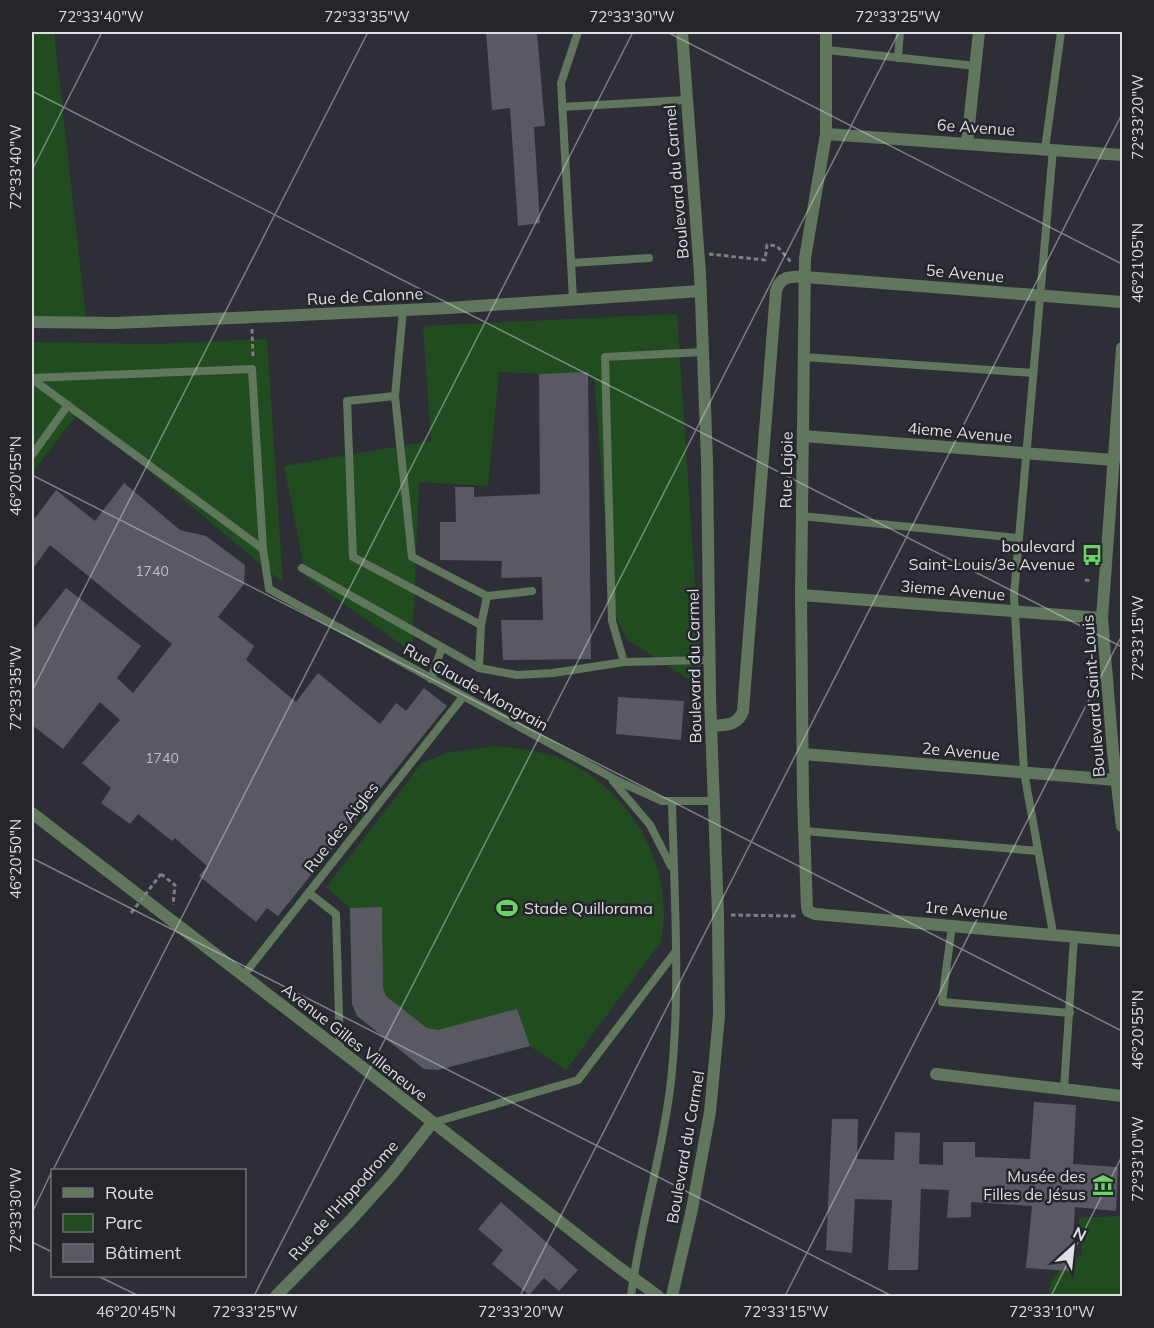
<svg xmlns="http://www.w3.org/2000/svg" width="1154" height="1328" font-family="Mulish,sans-serif">
	<rect width="100%" height="100%" fill="#2e2f36"/>
	<g fill="#214c1f">
		<path d="M 32,32 L 54,32 L 86,318 L 32,321 Z"/>
		<path d="M 677,314 L 702,688 L 626,639 L 612,607 L 594,376 L 499,372 L 488,486 L 419,482 L 412,652 L 306,577 L 284,466 L 431,441 L 423,326 Z"/>
		<path d="M 267,339 L 283,583 L 79,412 L 32,473 L 32,342 L 154,344 Z"/>
		<path d="M 494,746 C 515,748 537,750 557,757 C 629,786 676,865 661,942 L 566,1070 L 530,1046 L 438,1070 L 424,1069 L 357,1016 L 352,1004 L 350,908 L 326,887 L 422,763 L 447,753 Z"/>
		<path d="M 1122,1216 L 1122,1296 L 1048,1296 C 1049,1274 1066,1266 1082,1254 L 1079,1218 Z"/>
	</g>
	<g fill="#595962">
		<path d="M 486,32 L 537,32 L 545,126 L 534,127 L 540,223 L 518,226 L 510,108 L 492,110 Z"/>
		<path d="M 588,372 L 591,659 L 503,660 L 501,620 L 543,620 L 542,577 L 501,578 L 502,561 L 440,560 L 440,522 L 456,522 L 455,487 L 474,487 L 474,497 L 540,494 L 539,374 Z"/>
		<path d="M 124,483 L 180,530 L 206,536 L 245,565 L 244,584 L 218,617 L 254,646 L 246,660 L 296,702 L 318,673 L 380,724 L 396,703 L 406,711 L 424,688 L 447,706 L 278,916 L 267,908 L 256,922 L 199,876 L 207,866 L 175,838 L 172,841 L 138,814 L 130,824 L 101,803 L 111,788 L 82,763 L 120,720 L 100,702 L 63,749 L 32,725 L 32,631 L 66,588 L 141,646 L 117,678 L 133,693 L 172,644 L 50,545 L 32,570 L 32,522 L 56,490 L 95,521 Z"/>
		<path d="M 618,697 L 684,701 L 681,740 L 616,734 Z"/>
		<path d="M 382,907 L 383,988 L 386,996 L 427,1028 L 438,1030 L 517,1009 L 530,1046 L 438,1070 L 424,1069 L 357,1016 L 352,1004 L 350,908 Z"/>
		<path d="M 1034,1102 L 1076,1105 L 1073,1164 L 1118,1167 L 1116,1211 L 1075,1207 L 1071,1271 L 1026,1268 L 1032,1206 L 971,1202 L 971,1217 L 947,1218 L 949,1190 L 921,1189 L 918,1270 L 888,1270 L 892,1200 L 855,1199 L 852,1253 L 826,1250 L 832,1119 L 858,1119 L 857,1159 L 894,1160 L 895,1132 L 920,1133 L 919,1164 L 943,1165 L 943,1142 L 975,1142 L 975,1157 L 1030,1159 Z"/>
		<path d="M 501,1202 L 578,1270 L 559,1291 L 544,1278 L 529,1295 L 492,1264 L 503,1250 L 478,1229 Z"/>
	</g>
	<g fill="none" stroke-linecap="round" stroke-linejoin="round">
		<g stroke="#7d7e84" stroke-width="3" stroke-dasharray="4.5 3" stroke-linecap="butt">
			<path d="M 709,254 L 765,260 L 767,245 L 777,246 L 791,262"/>
			<path d="M 252,329 L 253,358"/>
			<path d="M 1085,580 L 1092,581"/>
			<path d="M 161,874 L 175,885 L 173,905"/>
			<path d="M 731,915 L 796,916"/>
		</g>
		<g stroke="#60765d" stroke-width="8">
			<path d="M 827,50 L 976,66"/>
			<path d="M 898,58 L 900,32"/>
			<path d="M 562,107 L 686,100"/>
			<path d="M 1045,149 L 1061,32"/>
			<path d="M 571,263 L 649,258"/>
			<path d="M 573,299 L 561,83 L 578,32"/>
			<path d="M 703,352 L 605,357 L 612,621 L 624,662 L 709,660"/>
			<path d="M 804,357 L 1033,373"/>
			<path d="M 32,378 L 252,369 L 263,549 L 269,589 L 618,781 L 662,801 L 672,801"/>
			<path d="M 32,379 L 263,549"/>
			<path d="M 395,396 L 403,310"/>
			<path d="M 32,455 L 68,405"/>
			<path d="M 802,516 L 1019,538"/>
			<path d="M 302,568 L 479,668 L 517,675 L 553,673 L 624,662"/>
			<path d="M 487,596 L 532,591"/>
			<path d="M 479,668 L 481,625 L 487,596 L 412,557 L 395,396 L 347,401 L 353,557 L 481,625"/>
			<path d="M 431,679 L 442,647"/>
			<path d="M 613,781 L 650,825 L 671,866"/>
			<path d="M 804,831 L 1038,851"/>
			<path d="M 309,893 L 336,914 L 340,1050"/>
			<path d="M 952,925 L 942,1002 L 1070,1013"/>
			<path d="M 1053,933 L 1024,772 L 1014,595 L 1053,149"/>
			<path d="M 243,976 L 463,697"/>
			<path d="M 1064,1089 L 1074,937"/>
			<path d="M 432,1123 L 578,1080 L 676,951"/>
			<path d="M 631,1296 C 640,1224 663,1154 671,1081 C 681,988 674,894 672,801 L 713,801"/>
		</g>
		<g stroke="#60765d" stroke-width="12">
			<path d="M 826,32 L 826,134 L 805,258 L 801,595 L 803,799 L 807,907 L 808,911 L 815,914 L 1122,941"/>
			<path d="M 826,134 L 1122,155"/>
			<path d="M 967,143 L 979,32"/>
			<path d="M 32,322 L 114,323 L 280,316 L 448,308 L 701,291"/>
			<path d="M 803,436 L 1114,460"/>
			<path d="M 801,595 L 1102,618"/>
			<path d="M 711,726 C 725,725 738,726 743,711 L 776,291 C 780,276 791,276 805,277 L 1122,302"/>
			<path d="M 803,754 L 1116,780"/>
			<path d="M 32,813 L 375,1077 L 613,1263 L 658,1296"/>
			<path d="M 936,1074 L 1122,1096"/>
			<path d="M 276,1296 L 350,1221 L 392,1174 L 432,1123"/>
		</g>
		<g stroke="#60765d" stroke-width="12">
			<path d="M 1122,348 L 1102,618 L 1113,752 L 1122,826"/>
			<path d="M 672,1296 L 692,1209 L 710,1112 L 719,1016 L 718,915 L 710,696 L 707,460 L 700,274 L 682,32"/>
		</g>
		<path stroke="#7d7e84" stroke-width="3" stroke-dasharray="4.5 3" stroke-linecap="butt" d="M 131,913 L 161,874"/>
	</g>
	<path fill="none" stroke="#dedfe4" stroke-width="1.5" stroke-opacity="0.45" d="M 667,32 L 1122,264M 32,91 L 1122,647M 32,170 L 102,32M 32,475 L 1122,1031M 32,691 L 368,32M 32,858 L 892,1296M 53,1170 L 633,32M 32,1213 L 52,1171M 32,1242 L 52,1252M 98,1276 L 139,1296M 254,1296 L 899,32M 520,1296 L 1122,114M 785,1296 L 1122,635M 1051,1296 L 1122,1156"/>
	<defs>
		<symbol id="bus-bare" viewBox="-9 -9 18 18"><path d="M-5-6H5V4H4V6H2V4H-2V6H-4V4H-5ZM-3.5-4V0h7V-4ZM-3.5 1.2v1.5H-2V1.2ZM2 1.2v1.5H3.5V1.2Z" fill="#69d464" stroke="#25252c" stroke-width="2.5" paint-order="stroke"/></symbol>
		<symbol id="stadium-bare" viewBox="-9 -9 18 18"><path d="M0-5a6.5 5 0 1 0 0 10a6.5 5 0 1 0 0-10ZM-3.5-1.8h7v3.6h-7Z" fill="#69d464" stroke="#25252c" stroke-width="2.5" paint-order="stroke"/></symbol>
		<symbol id="museum-bare" viewBox="-9 -9 18 18"><path d="M0-6L6-3V-2H-6V-3ZM-5-1h2V3h-2ZM-1-1h2V3h-2ZM3-1h2V3H3ZM-6 4H6V6H-6Z" fill="#69d464" stroke="#25252c" stroke-width="2.5" paint-order="stroke"/></symbol>
	</defs>
	<g fill-rule="evenodd">
		<use href="#bus-bare" x="1077" y="540" width="30" height="30"/>
		<use href="#stadium-bare" x="492" y="893" width="30" height="30"/>
		<use href="#museum-bare" x="1088" y="1170" width="30" height="30"/>
	</g>
	<g text-anchor="middle" dominant-baseline="central" stroke-width="5" stroke-linejoin="round" paint-order="stroke">
		<g font-size="14" fill="#bdbec4">
			<text x="152" y="571">1740</text>
			<text x="162" y="758">1740</text>
		</g>
		<g font-size="16" fill="#dedfe4" stroke="#25252c">
			<text transform="translate(976 127) rotate(4)">6e Avenue</text>
			<text transform="translate(676 182) rotate(-95)">Boulevard du Carmel</text>
			<text transform="translate(965 273) rotate(5)">5e Avenue</text>
			<text transform="translate(365 296) rotate(-3)">Rue de Calonne</text>
			<text transform="translate(960 432) rotate(5)">4ieme Avenue</text>
			<text transform="translate(786 470) rotate(-89)">Rue Lajoie</text>
			<text transform="translate(953 590) rotate(5)">3ieme Avenue</text>
			<text transform="translate(694 666) rotate(-91)">Boulevard du Carmel</text>
			<text transform="translate(476 687) rotate(29)">Rue Claude-Mongrain</text>
			<text transform="translate(1093 696) rotate(-94)">Boulevard Saint-Louis</text>
			<text transform="translate(961 751) rotate(5)">2e Avenue</text>
			<text transform="translate(341 827) rotate(-52)">Rue des Aigles</text>
			<text transform="translate(966 910) rotate(5)">1re Avenue</text>
			<text transform="translate(355 1042) rotate(38)">Avenue Gilles Villeneuve</text>
			<text transform="translate(685 1147) rotate(-80)">Boulevard du Carmel</text>
			<text transform="translate(343 1200) rotate(-48)">Rue de l'Hippodrome</text>
		</g>
		<g font-size="16" fill="#dedfe4" stroke="#25252c" text-anchor="end">
			<text x="1075" y="546">boulevard<tspan x="1075" dy="18">Saint-Louis/3e Avenue</tspan></text>
			<text x="524" y="908" text-anchor="start">Stade Quillorama</text>
			<text x="1086" y="1176">Musée des<tspan x="1086" dy="18">Filles de Jésus</tspan></text>
		</g>
	</g>
	<rect width="1154" height="1328" fill="none" stroke="#25252c" stroke-width="66"/>
	<rect x="51" y="1169" width="195" height="108" fill="#25252c" stroke="#6f6f76" stroke-width="1.5"/>
	<rect x="63" y="1188" width="30" height="9" fill="#60765d" stroke="#6f6f76" stroke-width="1.5"/>
	<text x="105" y="1199" font-size="18" fill="#dedfe4">Route</text>
	<rect x="63" y="1214" width="30" height="18" fill="#214c1f" stroke="#6f6f76" stroke-width="1.5"/>
	<text x="105" y="1229" font-size="18" fill="#dedfe4">Parc</text>
	<rect x="63" y="1244" width="30" height="18" fill="#595962" stroke="#6f6f76" stroke-width="1.5"/>
	<text x="105" y="1259" font-size="18" fill="#dedfe4">Bâtiment</text>
	<g transform="translate(1073 1247) rotate(27)" stroke="#25252c" stroke-width="4.5" paint-order="stroke">
	<path d="M0-4.5L10 22L0 15L-10 22Z" fill="#dedfe4"/>
	<text y="-9" font-size="16" font-weight="bold" text-anchor="middle" fill="#dedfe4">N</text>
	</g>
	<rect x="33" y="33" width="1088" height="1262" fill="none" stroke="#dedfe4" stroke-width="2"/>
	<g font-size="15" text-anchor="middle" fill="#dedfe4">
		<text x="101" y="22">72°33'40"W</text>
		<text x="367" y="22">72°33'35"W</text>
		<text x="632" y="22">72°33'30"W</text>
		<text x="898" y="22">72°33'25"W</text>
		<text transform="translate(1138 117) rotate(-90)" y="5">72°33'20"W</text>
		<text transform="translate(16 167) rotate(-90)" y="5">72°33'40"W</text>
		<text transform="translate(1138 263) rotate(-90)" y="5">46°21'05"N</text>
		<text transform="translate(16 476) rotate(-90)" y="5">46°20'55"N</text>
		<text transform="translate(1138 638) rotate(-90)" y="5">72°33'15"W</text>
		<text transform="translate(16 688) rotate(-90)" y="5">72°33'35"W</text>
		<text transform="translate(16 859) rotate(-90)" y="5">46°20'50"N</text>
		<text transform="translate(1138 1030) rotate(-90)" y="5">46°20'55"N</text>
		<text transform="translate(1138 1159) rotate(-90)" y="5">72°33'10"W</text>
		<text transform="translate(16 1210) rotate(-90)" y="5">72°33'30"W</text>
		<text x="136" y="1317">46°20'45"N</text>
		<text x="255" y="1317">72°33'25"W</text>
		<text x="521" y="1317">72°33'20"W</text>
		<text x="786" y="1317">72°33'15"W</text>
		<text x="1052" y="1317">72°33'10"W</text>
	</g>
</svg>
